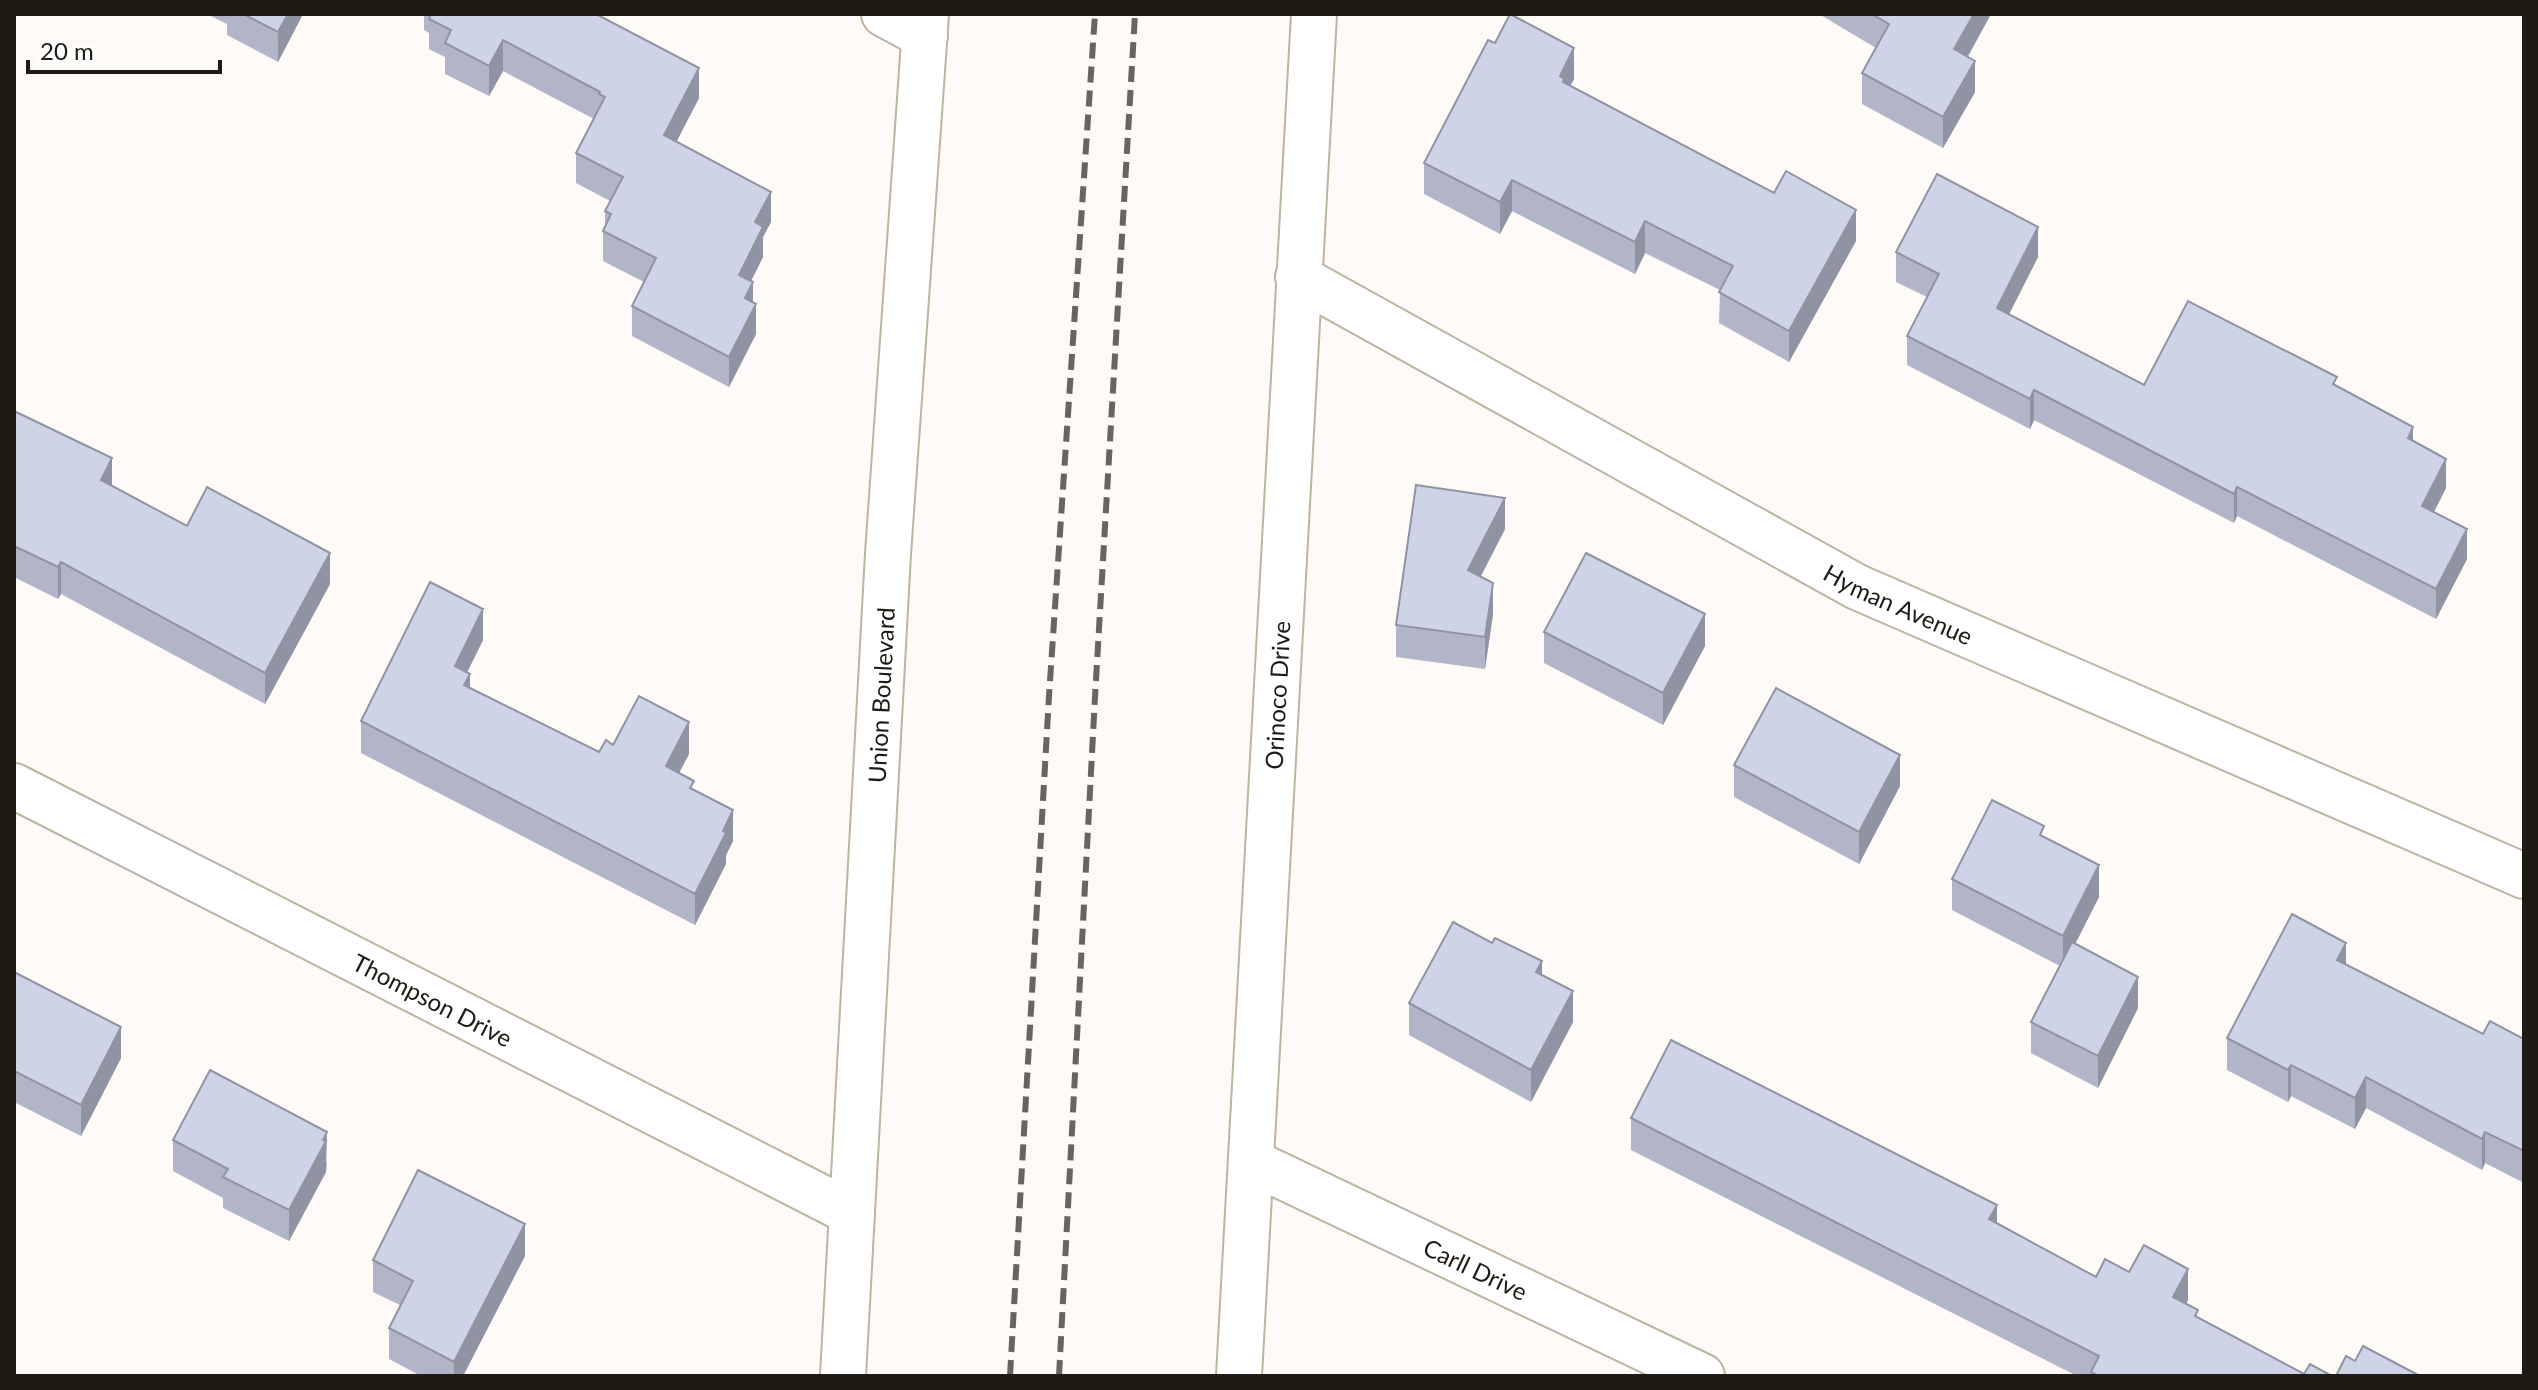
<svg xmlns="http://www.w3.org/2000/svg" width="2538" height="1390" font-family="Lato,sans-serif">
	<rect width="100%" height="100%" fill="#fdfaf7"/>
	<g fill="none" stroke-linecap="round" stroke-linejoin="round">
		<defs>
			<g id="minor">
				<path d="M 884,14 L 925,36"/>
				<path id="s1" d="M 1298,277 L 1857,587 L 2524,876"/>
				<path id="s2" d="M 14,786 L 852,1213"/>
				<path id="s3" d="M 1252,1162 L 1702,1376"/>
			</g>
			<g id="tertiary">
				<path id="s4" d="M 1239,1376 L 1314,14"/>
			</g>
			<g id="secondary">
				<path id="s5" d="M 843,1376 L 888,554 L 926,14"/>
			</g>
		</defs>
		<use href="#minor" stroke="#bfb3a1" stroke-width="48"/>
		<use href="#tertiary" stroke="#bfb3a1" stroke-width="48"/>
		<use href="#secondary" stroke="#bfb3a1" stroke-width="48"/>
		<use href="#minor" stroke="#fff" stroke-width="44"/>
		<use href="#tertiary" stroke="#fff" stroke-width="44"/>
		<use href="#secondary" stroke="#fff" stroke-width="44"/>
		<g stroke="#68645e" stroke-width="6" stroke-dasharray="16 8" stroke-linecap="butt">
			<path d="M 1010,1376 L 1049,696 L 1095,14"/>
			<path d="M 1059,1376 L 1095,697 L 1135,14"/>
		</g>
	</g>
	<g fill="#b1b5c7">
		<path d="M 207,14 L 303,14 L 278,62 L 227,35 L 227,24 Z"/>
		<path d="M 424,14 L 596,14 L 699,98 L 676,142 L 771,222 L 763,237 L 763,257 L 751,281 L 756,334 L 729,387 L 632,336 L 632,306 L 644,282 L 603,261 L 603,231 L 605,225 L 605,211 L 610,201 L 576,183 L 576,153 L 594,119 L 503,71 L 489,96 L 445,74 L 445,57 L 429,49 L 429,33 L 424,30 Z"/>
		<path d="M 1819,14 L 1991,14 L 1968,57 L 1975,92 L 1943,148 L 1862,104 L 1862,73 L 1876,48 Z"/>
		<path d="M 1574,79 L 1570,86 L 1856,241 L 1789,362 L 1719,323 L 1720,290 L 1645,253 L 1635,274 L 1512,211 L 1500,234 L 1424,194 L 1424,163 Z"/>
		<path d="M 1896,252 L 2038,257 L 2009,314 L 2144,385 L 2337,386 L 2413,441 L 2446,488 L 2434,512 L 2467,559 L 2436,619 L 2237,516 L 2234,523 L 2034,420 L 2030,429 L 1907,365 L 1907,336 L 1927,297 L 1896,282 Z"/>
		<path d="M 14,411 L 112,485 L 187,526 L 330,584 L 265,704 L 61,594 L 58,599 L 14,577 Z"/>
		<path d="M 1505,529 L 1481,576 L 1493,614 L 1485,669 L 1396,657 L 1396,625 Z"/>
		<path d="M 1544,632 L 1705,646 L 1663,725 L 1544,663 Z"/>
		<path d="M 483,640 L 467,672 L 470,688 L 599,752 L 613,745 L 689,754 L 679,773 L 694,790 L 733,841 L 726,855 L 726,864 L 695,925 L 361,753 L 361,721 Z"/>
		<path d="M 1734,765 L 1900,786 L 1859,864 L 1734,797 Z"/>
		<path d="M 2044,837 L 2099,897 L 2075,944 L 2138,1008 L 2098,1088 L 2031,1053 L 2031,1022 L 2060,966 L 1952,910 L 1952,879 Z"/>
		<path d="M 2346,965 L 2483,1034 L 2524,1039 L 2524,1183 L 2485,1163 L 2482,1170 L 2366,1108 L 2355,1129 L 2291,1096 L 2288,1102 L 2227,1070 L 2227,1038 Z"/>
		<path d="M 14,972 L 121,1058 L 81,1136 L 14,1102 Z"/>
		<path d="M 1542,975 L 1573,1022 L 1531,1102 L 1409,1035 L 1409,1003 Z"/>
		<path d="M 1631,1118 L 1997,1223 L 2096,1277 L 2188,1300 L 2186,1304 L 2198,1317 L 2304,1374 L 2332,1376 L 2077,1376 L 1631,1150 Z"/>
		<path d="M 173,1140 L 327,1163 L 326,1172 L 289,1241 L 223,1208 L 223,1198 L 173,1171 Z"/>
		<path d="M 525,1256 L 463,1376 L 421,1376 L 389,1359 L 389,1328 L 400,1305 L 373,1292 L 373,1260 Z"/>
	</g>
	<g fill="#9094a2">
		<path d="M 288,14 L 303,14 L 278,62 L 278,32 Z"/>
		<path d="M 1974,14 L 1991,14 L 1954,80 L 1954,49 Z"/>
		<path d="M 503,40 L 503,71 L 489,96 L 489,66 Z"/>
		<path d="M 1574,48 L 1574,79 L 1564,98 L 1560,76 Z"/>
		<path d="M 1975,61 L 1975,92 L 1943,148 L 1943,117 Z"/>
		<path d="M 699,68 L 699,98 L 664,166 L 664,135 Z"/>
		<path d="M 1512,180 L 1512,211 L 1500,234 L 1500,202 Z"/>
		<path d="M 771,192 L 771,222 L 763,237 L 763,257 L 739,305 L 739,275 L 755,222 Z"/>
		<path d="M 1856,210 L 1856,241 L 1789,362 L 1789,331 Z"/>
		<path d="M 1645,221 L 1645,253 L 1635,274 L 1635,242 Z"/>
		<path d="M 2038,227 L 2038,257 L 1997,338 L 1997,308 Z"/>
		<path d="M 753,282 L 753,310 L 756,304 L 756,334 L 729,387 L 729,357 L 745,298 Z"/>
		<path d="M 2034,390 L 2034,420 L 2030,429 L 2030,399 Z"/>
		<path d="M 2413,427 L 2413,457 L 2408,438 Z"/>
		<path d="M 112,458 L 112,490 L 101,480 Z"/>
		<path d="M 2446,459 L 2446,488 L 2422,535 L 2422,506 Z"/>
		<path d="M 2237,487 L 2237,516 L 2234,523 L 2234,494 Z"/>
		<path d="M 1505,498 L 1505,529 L 1468,601 L 1468,570 Z"/>
		<path d="M 2467,529 L 2467,559 L 2436,619 L 2436,589 Z"/>
		<path d="M 330,553 L 330,584 L 265,704 L 265,673 Z"/>
		<path d="M 61,562 L 61,594 L 58,599 L 58,567 Z"/>
		<path d="M 1493,583 L 1493,614 L 1485,669 L 1485,637 Z"/>
		<path d="M 483,609 L 483,640 L 455,697 L 455,666 Z"/>
		<path d="M 1705,614 L 1705,646 L 1663,725 L 1663,693 Z"/>
		<path d="M 470,674 L 470,705 L 464,685 Z"/>
		<path d="M 689,722 L 689,754 L 666,798 L 666,766 Z"/>
		<path d="M 1900,755 L 1900,786 L 1859,864 L 1859,832 Z"/>
		<path d="M 733,810 L 733,841 L 726,855 L 726,864 L 695,925 L 695,894 L 723,831 Z"/>
		<path d="M 2099,865 L 2099,897 L 2063,968 L 2063,936 Z"/>
		<path d="M 2346,943 L 2346,974 L 2337,960 Z"/>
		<path d="M 1542,961 L 1542,993 L 1536,972 Z"/>
		<path d="M 2138,977 L 2138,1008 L 2098,1088 L 2098,1056 Z"/>
		<path d="M 1573,991 L 1573,1022 L 1531,1102 L 1531,1070 Z"/>
		<path d="M 121,1027 L 121,1058 L 81,1136 L 81,1105 Z"/>
		<path d="M 2291,1065 L 2291,1096 L 2288,1102 L 2288,1070 Z"/>
		<path d="M 2366,1077 L 2366,1108 L 2355,1129 L 2355,1098 Z"/>
		<path d="M 327,1132 L 326,1172 L 289,1241 L 289,1210 Z"/>
		<path d="M 2485,1132 L 2485,1163 L 2482,1170 L 2482,1139 Z"/>
		<path d="M 1997,1205 L 1997,1236 L 1989,1219 Z"/>
		<path d="M 525,1224 L 525,1256 L 463,1376 L 454,1376 L 454,1362 Z"/>
		<path d="M 2188,1269 L 2188,1300 L 2173,1328 L 2173,1297 Z"/>
	</g>
	<g fill="#ced3e7" stroke="#9094a2" stroke-width="2">
		<path d="M 243,14 L 288,14 L 278,32 Z"/>
		<path d="M 431,14 L 596,14 L 699,68 L 664,135 L 771,192 L 755,222 L 763,227 L 739,275 L 753,282 L 745,298 L 756,304 L 729,357 L 632,306 L 656,258 L 603,231 L 611,214 L 605,211 L 623,177 L 576,153 L 605,97 L 599,94 L 600,92 L 503,40 L 489,66 L 445,43 L 451,30 L 429,19 Z"/>
		<path d="M 1510,14 L 1574,48 L 1560,76 L 1564,79 L 1563,82 L 1774,193 L 1786,171 L 1856,210 L 1789,331 L 1719,292 L 1733,266 L 1645,221 L 1635,242 L 1512,180 L 1500,202 L 1424,163 L 1488,40 L 1495,43 Z"/>
		<path d="M 1872,14 L 1974,14 L 1954,49 L 1975,61 L 1943,117 L 1862,73 L 1889,24 Z"/>
		<path d="M 1937,174 L 2038,227 L 1997,308 L 2144,385 L 2188,301 L 2337,377 L 2333,384 L 2413,427 L 2408,438 L 2446,459 L 2422,506 L 2467,529 L 2436,589 L 2237,487 L 2234,494 L 2034,390 L 2030,399 L 1907,336 L 1939,274 L 1896,252 Z"/>
		<path d="M 14,411 L 112,458 L 101,480 L 187,526 L 207,487 L 330,553 L 265,673 L 61,562 L 58,567 L 14,546 Z"/>
		<path d="M 1416,485 L 1505,498 L 1468,570 L 1493,583 L 1485,637 L 1396,625 Z"/>
		<path d="M 1586,553 L 1705,614 L 1663,693 L 1544,632 Z"/>
		<path d="M 430,582 L 483,609 L 455,666 L 470,674 L 464,685 L 599,752 L 606,740 L 613,745 L 639,696 L 689,722 L 666,766 L 694,781 L 690,788 L 733,810 L 723,831 L 726,833 L 695,894 L 361,721 Z"/>
		<path d="M 1776,688 L 1900,755 L 1859,832 L 1734,765 Z"/>
		<path d="M 1992,800 L 2044,826 L 2040,835 L 2099,865 L 2063,936 L 1952,879 Z"/>
		<path d="M 2292,914 L 2346,943 L 2337,960 L 2483,1034 L 2490,1021 L 2524,1039 L 2524,1151 L 2485,1132 L 2482,1139 L 2366,1077 L 2355,1098 L 2291,1065 L 2288,1070 L 2227,1038 Z"/>
		<path d="M 1453,922 L 1492,943 L 1495,938 L 1542,961 L 1536,972 L 1573,991 L 1531,1070 L 1409,1003 Z"/>
		<path d="M 2072,942 L 2138,977 L 2098,1056 L 2031,1022 Z"/>
		<path d="M 14,972 L 121,1027 L 81,1105 L 14,1071 Z"/>
		<path d="M 1671,1040 L 1997,1205 L 1989,1219 L 2096,1277 L 2105,1259 L 2129,1272 L 2144,1245 L 2188,1269 L 2173,1297 L 2198,1310 L 2195,1316 L 2304,1374 L 2310,1364 L 2332,1376 L 2099,1376 L 2091,1372 L 2099,1356 L 1631,1118 Z"/>
		<path d="M 210,1070 L 327,1132 L 323,1140 L 326,1141 L 289,1210 L 223,1177 L 228,1169 L 173,1140 Z"/>
		<path d="M 418,1170 L 525,1224 L 454,1362 L 389,1328 L 413,1281 L 373,1260 Z"/>
		<path d="M 2363,1346 L 2420,1376 L 2336,1376 L 2346,1356 L 2355,1361 Z"/>
	</g>
	<g text-anchor="middle" dominant-baseline="central" stroke-width="7" stroke-linejoin="round" paint-order="stroke">
		<g font-size="24" fill="#1f1a13" stroke="#fff">
			<text stroke="none"><textPath href="#s1" startOffset="684">Hyman Avenue</textPath></text>
			<text stroke="none"><textPath href="#s5" startOffset="682">Union Boulevard</textPath></text>
			<text stroke="none"><textPath href="#s4" startOffset="682">Orinoco Drive</textPath></text>
			<text stroke="none"><textPath href="#s2" startOffset="470">Thompson Drive</textPath></text>
			<text stroke="none"><textPath href="#s3" startOffset="248">Carll Drive</textPath></text>
		</g>
	</g>
	<rect width="2538" height="1390" fill="none" stroke="#1f1a13" stroke-width="32"/>
	<path d="M28 60v12h192v-12" fill="none" stroke="#1f1a13" stroke-width="4"/>
	<text x="40" y="60" font-size="24" fill="#1f1a13" stroke="#ffffff" stroke-width="6" paint-order="stroke">20 m</text>
</svg>
